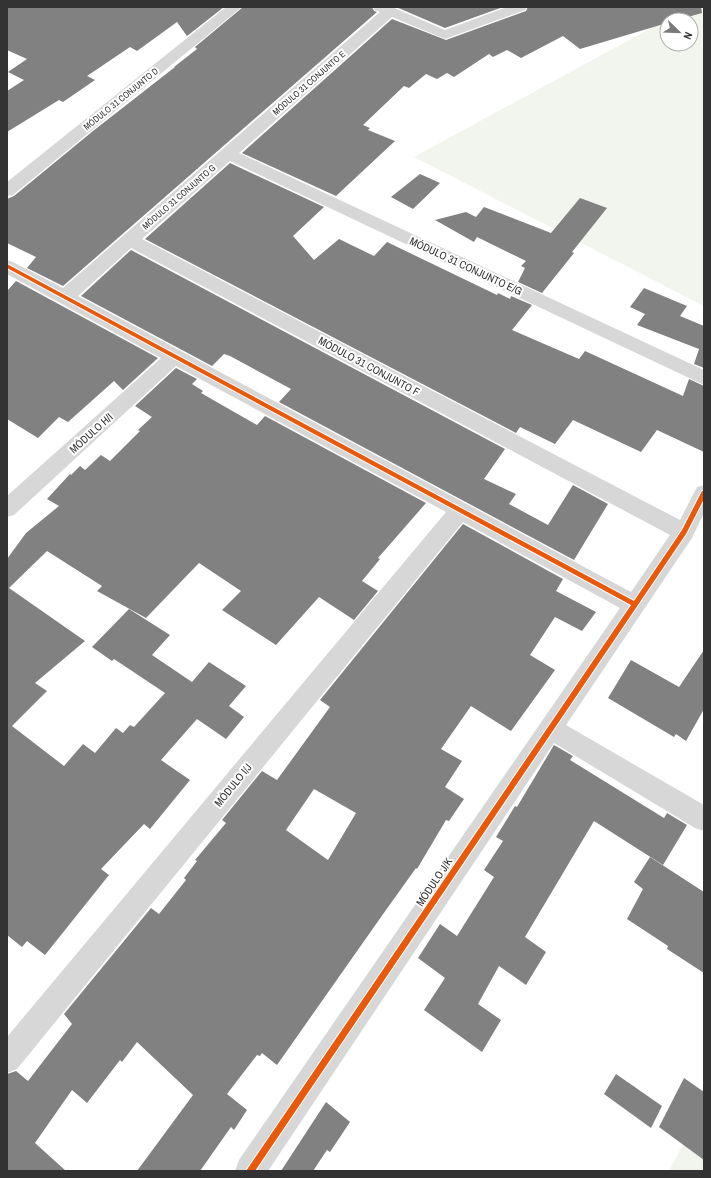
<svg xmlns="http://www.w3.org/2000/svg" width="711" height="1178" font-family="'Archivo Narrow',sans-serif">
	<rect width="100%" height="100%" fill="#fff"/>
	<g fill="#f1f5ed" fill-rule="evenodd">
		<path d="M 690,7 L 704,7 L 704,306 L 414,157 ZM 667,20 L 691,20 L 691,44 L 667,44 Z"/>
		<path d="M 704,1104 L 704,1171 L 669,1171 Z"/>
	</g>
	<g fill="#818181" fill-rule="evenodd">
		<path d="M 7,7 L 224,7 L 187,36 L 177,22 L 137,51 L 130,47 L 87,76 L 95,80 L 63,102 L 59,100 L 7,132 L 7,91 L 24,80 L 8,72 L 27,59 L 7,50 Z"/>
		<path d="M 243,7 L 372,7 L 374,11 L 377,12 L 63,286 L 27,268 L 36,257 L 7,243 L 7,199 L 14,196 L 93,131 L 175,67 L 174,67 L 197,49 L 195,47 Z"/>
		<path d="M 396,7 L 503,7 L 445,28 Z"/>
		<path d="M 528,7 L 701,7 L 702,13 L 677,20 L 667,20 L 667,23 L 580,49 L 563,36 L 521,58 L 507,50 L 493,57 L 489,54 L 454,77 L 447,73 L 437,79 L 426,74 L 409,88 L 404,86 L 363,125 L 370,128 L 368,130 L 395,141 L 336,196 L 242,153 L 392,19 L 446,40 L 526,11 Z"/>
		<path d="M 230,163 L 324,207 L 293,236 L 314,260 L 339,239 L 374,256 L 387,242 L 497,295 L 498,293 L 510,299 L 511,296 L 532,305 L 512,330 L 579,359 L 585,351 L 683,396 L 689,379 L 704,386 L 704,452 L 657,430 L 641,452 L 573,420 L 555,444 L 520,427 L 516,433 L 145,239 Z"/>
		<path d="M 420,174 L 440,183 L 413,209 L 391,197 Z"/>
		<path d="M 580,198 L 607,208 L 572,252 L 574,253 L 542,293 L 518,282 L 525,268 L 521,266 L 526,261 L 477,237 L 474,242 L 435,220 L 466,212 L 476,217 L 484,207 L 551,233 Z"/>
		<path d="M 131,250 L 505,449 L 484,479 L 516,494 L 509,504 L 548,525 L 573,485 L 608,504 L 574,560 L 279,402 L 291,389 L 230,356 L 224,354 L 212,366 L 81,296 Z"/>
		<path d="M 16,281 L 158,358 L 123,390 L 114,381 L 68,422 L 59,417 L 38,438 L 7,419 L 7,291 Z"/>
		<path d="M 644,288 L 687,306 L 680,316 L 704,326 L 704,368 L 694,364 L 699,349 L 637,325 L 645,314 L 630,307 Z"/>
		<path d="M 176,368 L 197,379 L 192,384 L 203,391 L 201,393 L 257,425 L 265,416 L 426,503 L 378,558 L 380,559 L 362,581 L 378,591 L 354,620 L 319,597 L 276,645 L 222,610 L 241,591 L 199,563 L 146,618 L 97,591 L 102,586 L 47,551 L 9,588 L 85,641 L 35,683 L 47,691 L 12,726 L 64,766 L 83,744 L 95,753 L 116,728 L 123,733 L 130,725 L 134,727 L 165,693 L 114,659 L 112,661 L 92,647 L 129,609 L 170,635 L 152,655 L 192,682 L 209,662 L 246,686 L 229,706 L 244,717 L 226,739 L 197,719 L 161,760 L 190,780 L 150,829 L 144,824 L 101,869 L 109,875 L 45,955 L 27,941 L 22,947 L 7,935 L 7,559 L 26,533 L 59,506 L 47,499 L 70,474 L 71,475 L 80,466 L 85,470 L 101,455 L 110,461 L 140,431 L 138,430 L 152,417 L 135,406 Z"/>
		<path d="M 463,524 L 563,579 L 556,591 L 596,612 L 582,631 L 555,617 L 530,655 L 555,670 L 511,731 L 471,706 L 441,749 L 462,761 L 445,787 L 464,799 L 449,821 L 446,820 L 417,869 L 416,868 L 381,917 L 277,1065 L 262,1053 L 260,1056 L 257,1055 L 227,1094 L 247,1110 L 234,1130 L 231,1127 L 200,1171 L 137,1171 L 193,1095 L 137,1042 L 122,1062 L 120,1060 L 87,1103 L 72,1090 L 35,1143 L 66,1171 L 7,1171 L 7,1074 L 16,1071 L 28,1081 L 72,1024 L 64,1014 L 151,908 L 159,914 L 186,880 L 184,878 L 197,861 L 195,860 L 226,823 L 222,820 L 262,771 L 277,780 L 330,707 L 320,700 ZM 314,789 L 356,813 L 328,860 L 286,830 Z"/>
		<path d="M 704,650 L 704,709 L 686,741 L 676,734 L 674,737 L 608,698 L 631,660 L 679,687 Z"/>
		<path d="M 554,745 L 573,756 L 570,760 L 664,818 L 667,813 L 687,825 L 663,865 L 594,821 L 525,937 L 546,952 L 526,985 L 499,966 L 478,1004 L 501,1020 L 482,1052 L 424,1010 L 445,978 L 418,958 L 440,924 L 457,936 L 494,877 L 484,870 L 503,841 L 496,837 L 515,806 L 517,807 Z"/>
		<path d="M 650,857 L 704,892 L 704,973 L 667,949 L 668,946 L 627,919 L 643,889 L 634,882 Z"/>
		<path d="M 616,1074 L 662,1106 L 651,1128 L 604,1094 Z"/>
		<path d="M 684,1078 L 704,1092 L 704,1160 L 659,1127 Z"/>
		<path d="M 326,1102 L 350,1122 L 330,1152 L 327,1150 L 313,1171 L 281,1171 Z"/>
	</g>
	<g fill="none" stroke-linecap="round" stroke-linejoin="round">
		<g fill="#d7d7d7" fill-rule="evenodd">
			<path d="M 226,7 L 242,7 L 13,195 L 7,196 L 7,182 Z"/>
			<path d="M 373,7 L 392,7 L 445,30 L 507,7 L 527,7 L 525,10 L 445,39 L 392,17 L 239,153 L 704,370 L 704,385 L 230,161 L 142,239 L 680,520 L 697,487 L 704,485 L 704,513 L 692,538 L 566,725 L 704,805 L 704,831 L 695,828 L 554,743 L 268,1171 L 235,1171 L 239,1160 L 620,608 L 463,522 L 17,1069 L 7,1073 L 7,1037 L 446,512 L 176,366 L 14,515 L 7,517 L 7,496 L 161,358 L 7,274 L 7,260 L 13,262 L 63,288 L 380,12 L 375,10 ZM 131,248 L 670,535 L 631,592 L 78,296 Z"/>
		</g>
		<defs>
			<path id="cycleway" d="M 7,264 L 634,601 L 682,530 L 702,491 L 704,491 L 704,499 L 686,534 L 255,1171 L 246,1171 L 631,605 L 7,268 Z"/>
		</defs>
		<use href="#cycleway" stroke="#fff" stroke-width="2"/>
		<use href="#cycleway" fill="#e8590c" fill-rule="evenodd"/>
	</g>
	<g text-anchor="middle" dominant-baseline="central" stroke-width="4" stroke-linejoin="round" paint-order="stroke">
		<g font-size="9" fill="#333" stroke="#fff">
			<text transform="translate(309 83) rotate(-41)">MÓDULO 31 CONJUNTO E</text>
			<text transform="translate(121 99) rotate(-39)">MÓDULO 31 CONJUNTO D</text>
			<text transform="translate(179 197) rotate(-41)">MÓDULO 31 CONJUNTO G</text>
		</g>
		<g font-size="11" fill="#333" stroke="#fff">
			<text transform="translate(466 266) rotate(25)">MÓDULO 31 CONJUNTO E/G</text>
			<text transform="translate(369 366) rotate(28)">MÓDULO 31 CONJUNTO F</text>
			<text transform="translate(91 433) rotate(-42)">MÓDULO H/I</text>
			<text transform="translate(233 785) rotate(-51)">MÓDULO I/J</text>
			<text transform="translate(434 882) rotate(-56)">MÓDULO J/K</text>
		</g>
	</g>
	<rect width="711" height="1178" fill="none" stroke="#333333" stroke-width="16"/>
	<g transform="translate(679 32) rotate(113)"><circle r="19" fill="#ffffff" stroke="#adadad"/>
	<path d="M0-3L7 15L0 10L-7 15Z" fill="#7a7a7a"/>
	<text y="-6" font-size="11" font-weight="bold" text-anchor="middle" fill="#333333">N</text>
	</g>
</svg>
